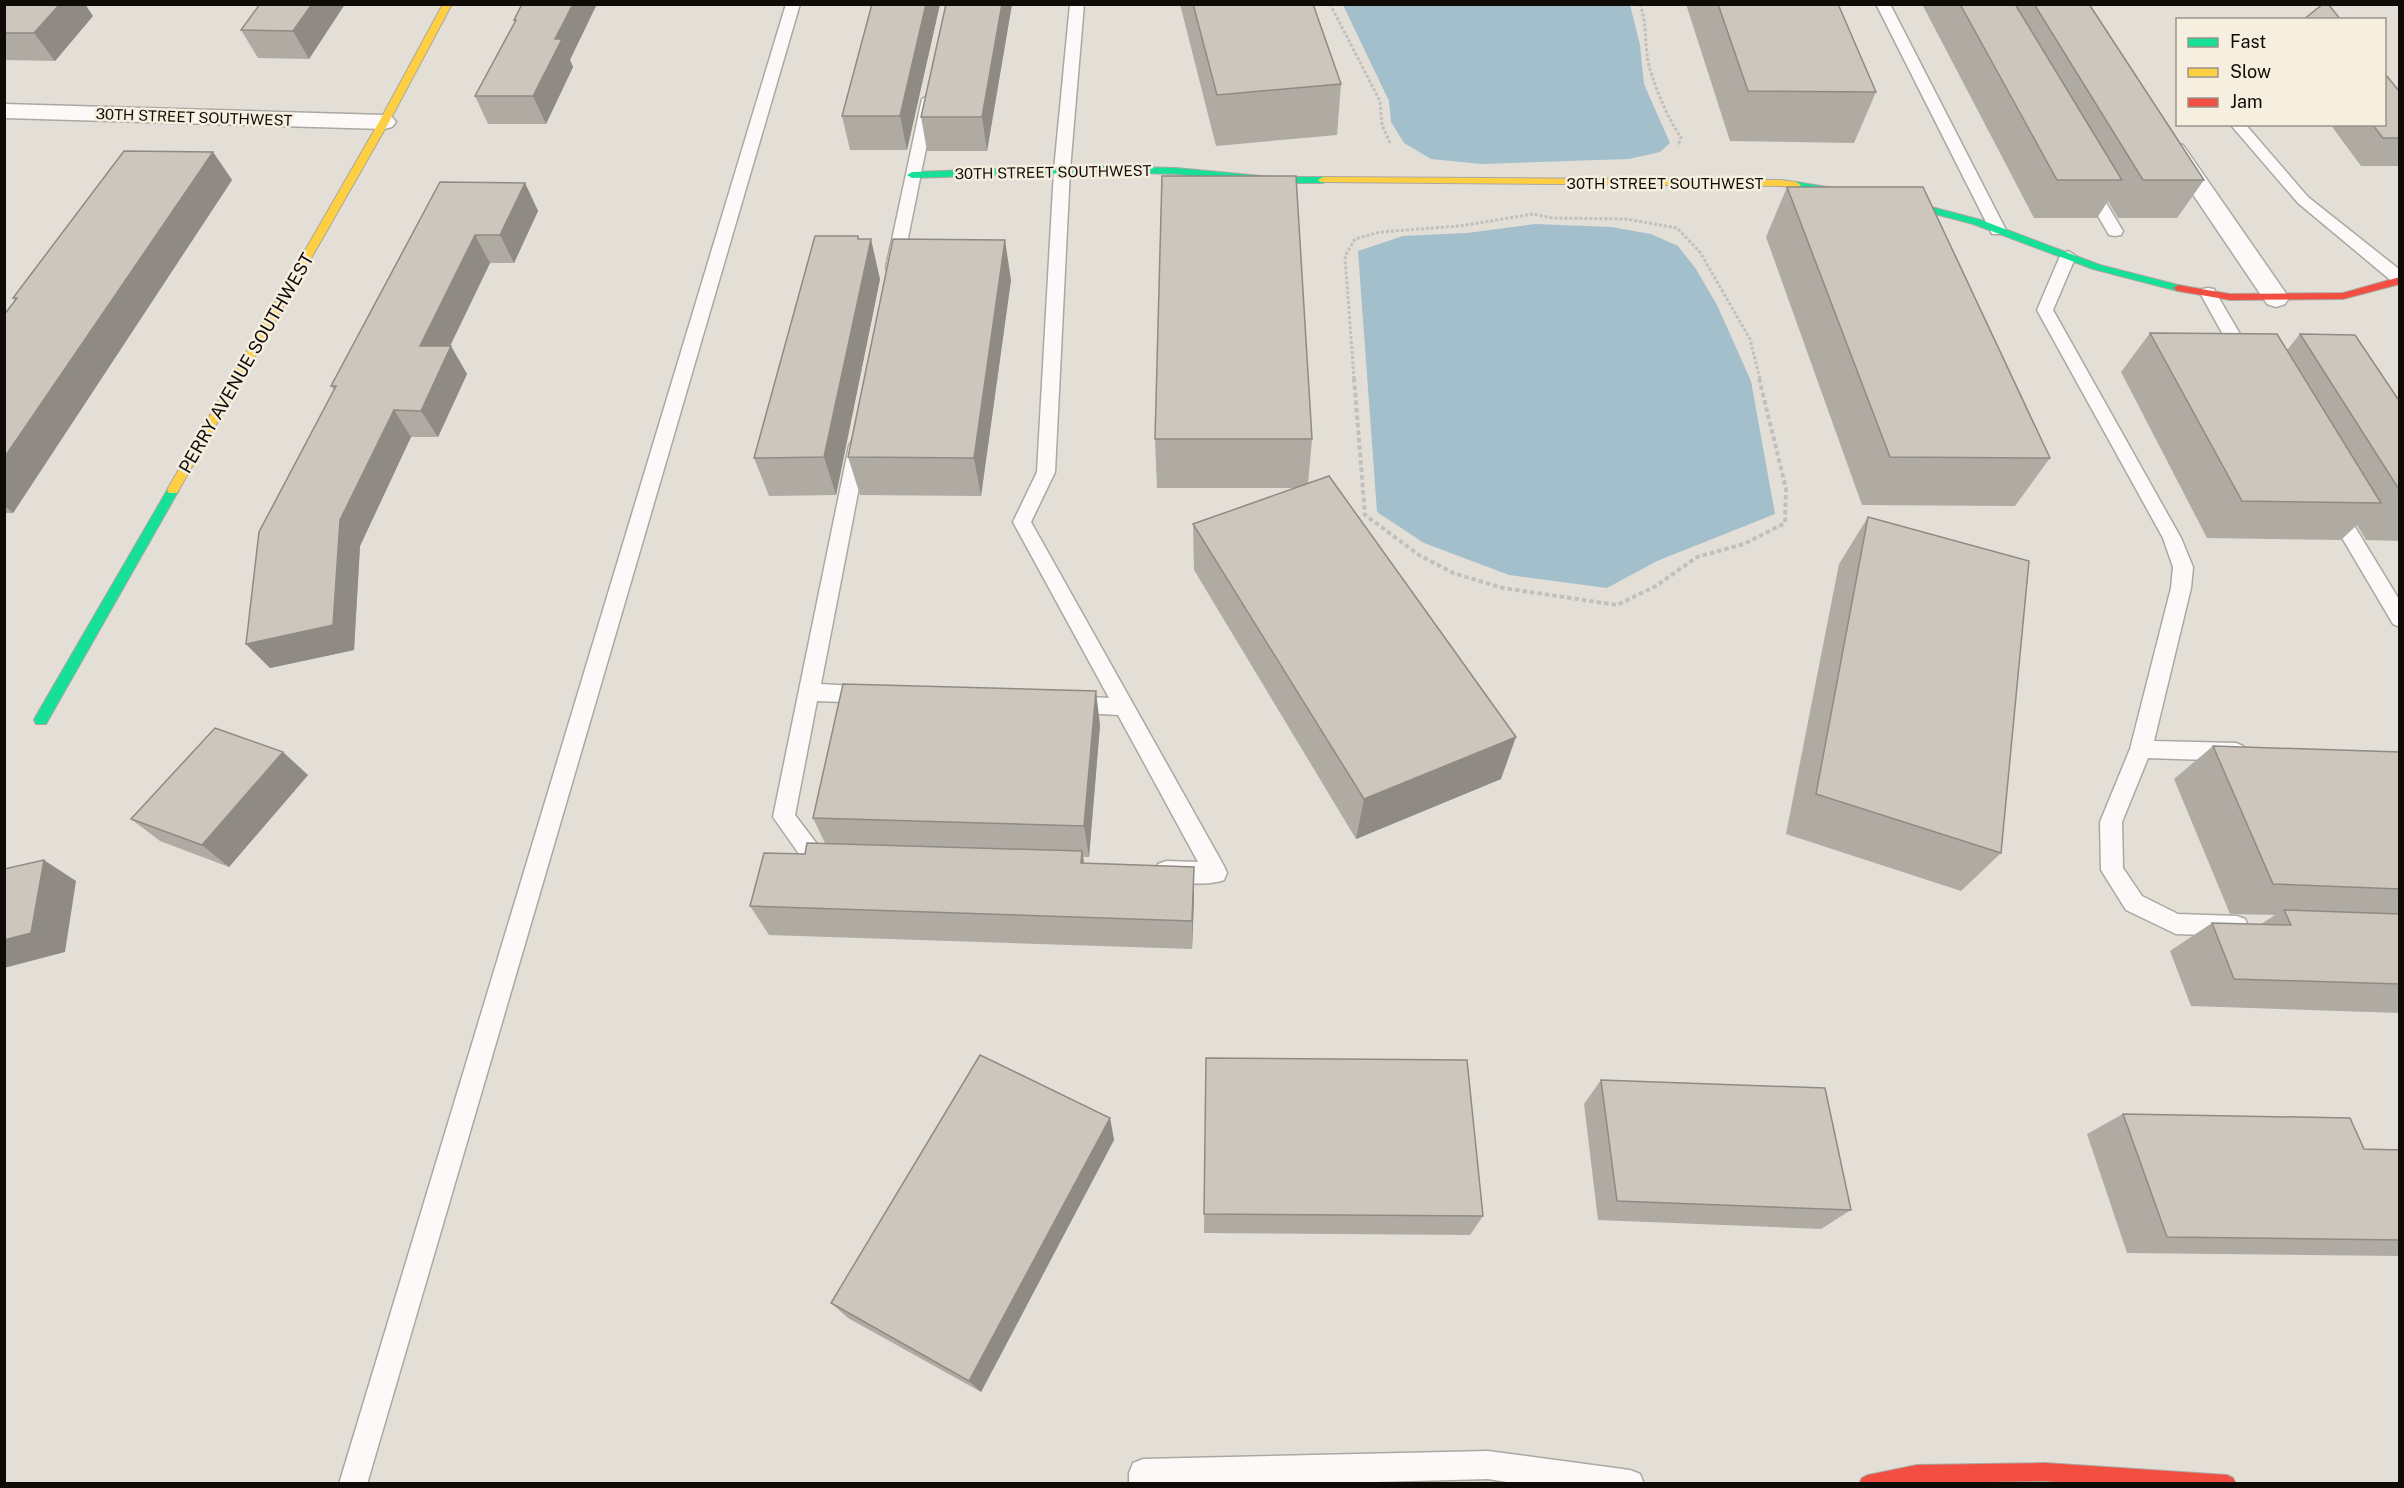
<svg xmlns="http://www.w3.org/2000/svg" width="2404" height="1488" font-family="'Public Sans',sans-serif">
	<rect width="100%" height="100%" fill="#e3dfd7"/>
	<g fill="#a3bfcc">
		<path d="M 1343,5 L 1630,5 L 1640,45 L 1644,84 L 1670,143 L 1660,152 L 1629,159 L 1481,164 L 1431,159 L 1404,143 L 1391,122 L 1389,101 Z"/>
		<path d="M 1535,224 L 1611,227 L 1651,234 L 1678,246 L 1696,269 L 1717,305 L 1751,381 L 1775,514 L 1657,561 L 1607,588 L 1509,575 L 1424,543 L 1377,512 L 1358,251 L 1403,236 L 1467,233 Z"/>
	</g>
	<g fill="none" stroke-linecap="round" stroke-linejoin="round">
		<defs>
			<g id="lane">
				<path d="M 786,4 L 800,4 L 367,1484 L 339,1484 Z"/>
				<path d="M 1070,4 L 1084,4 L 1070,170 L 1055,472 L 1031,522 L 1224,866 L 1227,873 L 1224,880 C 1207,886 1175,884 1158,878 L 1155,871 L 1158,864 L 1166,861 L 1198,862 L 1118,715 L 1069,712 L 1062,710 L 1059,704 L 1062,698 L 1069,696 L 1109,698 L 1013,522 L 1037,472 L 1054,170 Z"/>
				<path d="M 1876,4 L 1890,4 L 2006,230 L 2004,234 L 1992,234 L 1990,230 Z"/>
				<path d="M 929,95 L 936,99 L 902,268 L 900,272 L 888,272 L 886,268 L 922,99 Z"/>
				<path d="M 2230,124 L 2245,124 L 2308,197 L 2400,270 L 2400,284 L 2394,283 L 2298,203 Z"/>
				<path d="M 2089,181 L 2094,183 L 2123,231 L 2121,235 L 2115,236 L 2109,235 L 2081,186 Z"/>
				<path d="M 2068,251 L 2076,256 L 2053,310 L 2181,538 L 2193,567 L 2191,588 L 2154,741 L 2236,743 L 2243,746 L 2247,752 L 2243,758 L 2236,761 L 2148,758 L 2122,822 L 2123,868 L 2142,896 L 2178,914 L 2237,916 L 2245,919 L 2248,926 L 2245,933 L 2237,936 L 2176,934 L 2126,910 L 2101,870 L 2100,822 L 2130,749 L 2171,588 L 2173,567 L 2163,538 L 2037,310 L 2060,256 Z"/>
				<path d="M 2208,288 L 2214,289 L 2216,293 L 2254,358 L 2251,362 L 2239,362 L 2236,358 L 2200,293 L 2202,289 Z"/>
				<path d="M 858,440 L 864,441 L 867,446 L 821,684 L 870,687 L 877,689 L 880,695 L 877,701 L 870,703 L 817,701 L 795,815 L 823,852 L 834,855 L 837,862 L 834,869 L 826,872 L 809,868 L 773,817 L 849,446 L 852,441 Z"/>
				<path d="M 2334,502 L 2341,504 L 2400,601 L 2400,627 L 2393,624 L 2325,509 L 2327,504 Z"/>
				<path d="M 1488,1451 L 1630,1470 L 1640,1474 L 1644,1484 L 1520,1484 L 1488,1479 L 1301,1484 L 1129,1484 L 1129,1473 L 1133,1463 L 1143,1459 Z"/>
			</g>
			<g id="street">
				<path d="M 4,104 L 384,115 L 392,117 L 396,122 L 392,127 L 384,129 L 4,118 Z"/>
				<path d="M 2175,143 L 2183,145 L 2285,292 L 2289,298 L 2285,304 L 2276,307 L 2267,304 L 2163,150 L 2167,145 Z"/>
			</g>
			<g id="fast">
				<path d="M 1098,166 L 1176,168 L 1273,177 L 1323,177 L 1328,180 L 1323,183 L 1273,183 L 1176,174 L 1098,172 L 912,178 L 907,175 L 912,172 Z"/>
				<path d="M 1796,182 L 1901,199 L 1981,220 L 2100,265 L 2182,286 L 2183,288 L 2178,291 L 2093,269 L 1973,224 L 1901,205 L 1793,187 L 1791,185 Z"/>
				<path d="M 173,486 L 179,490 L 46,724 L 36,724 L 34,720 L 36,716 L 169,487 Z"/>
			</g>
			<g id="slow">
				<path d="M 443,4 L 452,4 L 389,122 L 177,493 L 169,493 L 167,490 L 379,122 Z"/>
				<path d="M 1323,177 L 1781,180 L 1796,182 L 1801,185 L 1796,188 L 1781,186 L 1320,182 L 1318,180 Z"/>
			</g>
			<g id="jam">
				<path d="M 2400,277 L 2400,284 L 2343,299 L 2230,300 L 2178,291 L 2173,288 L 2178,285 L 2230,294 L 2343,293 Z"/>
				<path d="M 2045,1463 L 2227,1475 L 2233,1478 L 2236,1484 L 2081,1484 L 2045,1481 L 1859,1484 L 1862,1478 L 1868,1475 L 1917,1465 Z"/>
			</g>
		</defs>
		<use href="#lane" stroke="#aba8a2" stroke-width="3"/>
		<use href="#street" stroke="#aba8a2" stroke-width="3"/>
		<use href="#fast" stroke="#aba8a2" stroke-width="2"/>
		<use href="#slow" stroke="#aba8a2" stroke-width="2"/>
		<use href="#jam" stroke="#aba8a2" stroke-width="2"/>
		<g stroke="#c2c0bd" stroke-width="3" stroke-dasharray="3 2" stroke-linecap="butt">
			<path d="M 1330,4 L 1380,101 L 1382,125 L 1390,143"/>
			<path d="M 1640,4 C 1646,21 1645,37 1647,55 C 1649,75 1669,122 1681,137 L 1678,146"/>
			<path d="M 1354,379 L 1345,256 L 1355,239 L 1380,232 L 1460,226 L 1533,214 L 1553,218 L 1626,219 L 1677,228 L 1700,252 L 1750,339 L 1760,379"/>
		</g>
		<path stroke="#c2c0bd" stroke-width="4" stroke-dasharray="4.5 3" stroke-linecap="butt" d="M 1354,378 L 1365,515 L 1419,555 L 1453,573 L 1503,588 L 1617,605 L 1656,586 L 1697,557 L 1744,544 L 1785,523 L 1786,489 L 1759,378"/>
		<use href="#lane" fill="#fbfaf9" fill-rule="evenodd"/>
		<use href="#street" fill="#fbfaf9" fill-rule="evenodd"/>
		<use href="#fast" fill="#16e098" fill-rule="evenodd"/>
		<use href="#slow" fill="#ffcf43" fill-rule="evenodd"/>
		<use href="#jam" fill="#f24e42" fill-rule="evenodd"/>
	</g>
	<g fill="#afaaa2">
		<path d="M 4,4 L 93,16 L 55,61 L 4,60 Z"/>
		<path d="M 260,4 L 345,4 L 309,59 L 258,58 L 241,30 Z"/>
		<path d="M 522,4 L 570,60 L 573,67 L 546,124 L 488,124 L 475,96 L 515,22 L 514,20 Z"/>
		<path d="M 940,4 L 907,150 L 850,150 L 842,116 Z"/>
		<path d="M 946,4 L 1012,4 L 987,151 L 927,151 L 921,117 Z"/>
		<path d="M 1180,4 L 1313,4 L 1341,84 L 1337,135 L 1216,146 Z"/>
		<path d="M 1686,4 L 1838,4 L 1876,92 L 1854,143 L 1730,141 Z"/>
		<path d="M 1922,4 L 2089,4 L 2204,180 L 2177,218 L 2118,218 L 2108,201 L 2097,218 L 2034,218 Z"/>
		<path d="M 2400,92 L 2400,166 L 2361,166 L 2330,124 L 2385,124 Z"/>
		<path d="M 213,152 L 232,180 L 13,513 L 4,513 L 4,315 L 15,301 L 13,298 Z"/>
		<path d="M 525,183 L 538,211 L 514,263 L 490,263 L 450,346 L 467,374 L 438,437 L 411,437 L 360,546 L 354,650 L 270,668 L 246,644 L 334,390 L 331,386 Z"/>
		<path d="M 1787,187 L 2050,458 L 2015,506 L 1862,505 L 1766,237 Z"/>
		<path d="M 858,236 L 880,279 L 836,495 L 769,496 L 754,458 Z"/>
		<path d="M 1011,280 L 981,496 L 860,495 L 848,457 Z"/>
		<path d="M 2150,333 L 2287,350 L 2300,334 L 2400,402 L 2400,541 L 2366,540 L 2357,525 L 2341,540 L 2207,538 L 2121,372 Z"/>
		<path d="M 1155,439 L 1312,439 L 1308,484 L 1501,779 L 1356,839 L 1194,570 L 1193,524 L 1296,488 L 1157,488 Z"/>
		<path d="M 1868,517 L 2001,853 L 1961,891 L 1786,834 L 1839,564 Z"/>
		<path d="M 1100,725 L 1089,857 L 1083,857 L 1084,863 L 1194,867 L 1194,897 L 1192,949 L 769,935 L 750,906 L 825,843 L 813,818 Z"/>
		<path d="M 2213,746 L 2400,752 L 2400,1013 L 2191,1006 L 2170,951 L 2212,923 L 2261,924 L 2275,915 L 2230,914 L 2174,779 Z"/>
		<path d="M 308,775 L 229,867 L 160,841 L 131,819 Z"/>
		<path d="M 1206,1058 L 1483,1216 L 1470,1235 L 1204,1233 Z"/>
		<path d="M 1601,1080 L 1851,1210 L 1821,1229 L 1598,1220 L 1584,1104 Z"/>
		<path d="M 2123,1114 L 2364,1149 L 2400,1150 L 2400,1256 L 2127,1253 L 2087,1134 Z"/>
		<path d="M 1110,1118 L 1114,1140 L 981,1392 L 848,1318 L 831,1303 Z"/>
	</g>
	<g fill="#8f8b84">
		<path d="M 60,4 L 85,4 L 93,16 L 55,61 L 34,33 Z"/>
		<path d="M 312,4 L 345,4 L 309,59 L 293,31 Z"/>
		<path d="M 573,4 L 597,4 L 570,60 L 573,67 L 546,124 L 533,96 L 555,39 Z"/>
		<path d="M 926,4 L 940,4 L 907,150 L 900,116 Z"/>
		<path d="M 1002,4 L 1012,4 L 987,151 L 982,117 Z"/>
		<path d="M 213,152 L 232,180 L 13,513 L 4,505 L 4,458 Z"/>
		<path d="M 525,183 L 538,211 L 514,263 L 500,235 Z"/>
		<path d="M 475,235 L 490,263 L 437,373 L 420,346 Z"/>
		<path d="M 858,236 L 865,265 L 871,239 L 880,279 L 836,495 L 824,457 Z"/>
		<path d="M 1005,240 L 1011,280 L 981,496 L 974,458 Z"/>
		<path d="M 451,346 L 467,374 L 438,437 L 421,411 Z"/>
		<path d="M 394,410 L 411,437 L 360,546 L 354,650 L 270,668 L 246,644 L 340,520 Z"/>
		<path d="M 1096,691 L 1100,725 L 1089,857 L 1084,826 Z"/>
		<path d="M 1516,737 L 1501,779 L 1356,839 L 1364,799 Z"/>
		<path d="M 283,752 L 308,775 L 229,867 L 202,845 Z"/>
		<path d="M 1082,851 L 1087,881 L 1081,863 Z"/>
		<path d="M 44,860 L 76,881 L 65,952 L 4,968 L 4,940 Z"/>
		<path d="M 1194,867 L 1194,897 L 1192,949 L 1192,921 Z"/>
		<path d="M 1110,1118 L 1114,1140 L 981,1392 L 969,1381 Z"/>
	</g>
	<g fill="#ccc6bc" stroke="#8f8b84" stroke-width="1.5">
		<path d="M 4,4 L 60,4 L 34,33 L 4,33 Z"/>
		<path d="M 260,4 L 312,4 L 293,31 L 241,30 Z"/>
		<path d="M 522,4 L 573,4 L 555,39 L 562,39 L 533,96 L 475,96 L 516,20 L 514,20 Z"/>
		<path d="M 872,4 L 926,4 L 900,116 L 842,116 Z"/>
		<path d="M 946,4 L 1002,4 L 982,117 L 921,117 Z"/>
		<path d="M 1193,4 L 1313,4 L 1341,84 L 1217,95 Z"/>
		<path d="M 1718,4 L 1838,4 L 1876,92 L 1748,91 Z"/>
		<path d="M 1960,4 L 2015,4 L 2122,180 L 2057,180 Z"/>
		<path d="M 2034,4 L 2089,4 L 2204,180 L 2143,180 Z"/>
		<path d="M 2323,4 L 2328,4 L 2341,20 L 2303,20 Z"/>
		<path d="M 2385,74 L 2400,92 L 2400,138 L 2383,138 L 2372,124 L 2385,124 Z"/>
		<path d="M 124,151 L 213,152 L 4,458 L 4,315 L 17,298 L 13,298 Z"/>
		<path d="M 1162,176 L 1296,176 L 1312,439 L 1155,439 Z"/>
		<path d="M 440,182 L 525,183 L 500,235 L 475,235 L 420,346 L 451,346 L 421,411 L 394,410 L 340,520 L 333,625 L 246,644 L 259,532 L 336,386 L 331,386 Z"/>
		<path d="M 1787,187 L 1923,187 L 2050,458 L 1890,457 Z"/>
		<path d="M 815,236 L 858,236 L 858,239 L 871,239 L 824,457 L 754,458 Z"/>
		<path d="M 893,239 L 1005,240 L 974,458 L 848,457 Z"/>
		<path d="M 2150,333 L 2277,334 L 2381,503 L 2242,501 Z"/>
		<path d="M 2300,334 L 2355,335 L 2400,402 L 2400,491 Z"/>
		<path d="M 1329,476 L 1516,737 L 1364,799 L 1193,524 Z"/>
		<path d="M 1868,517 L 2029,561 L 2001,853 L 1816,794 Z"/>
		<path d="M 843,684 L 1096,691 L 1084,826 L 813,818 Z"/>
		<path d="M 215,728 L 283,752 L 202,845 L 131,819 Z"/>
		<path d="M 2213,746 L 2400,752 L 2400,889 L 2273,884 Z"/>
		<path d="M 807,843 L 1082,851 L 1081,863 L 1194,867 L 1192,921 L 750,906 L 764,853 L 805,854 Z"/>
		<path d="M 44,860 L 31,933 L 4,940 L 4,869 Z"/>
		<path d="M 2284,910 L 2400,914 L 2400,984 L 2234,979 L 2212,923 L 2291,925 Z"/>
		<path d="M 980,1055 L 1110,1118 L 969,1381 L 831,1303 Z"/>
		<path d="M 1206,1058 L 1467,1060 L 1483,1216 L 1204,1214 Z"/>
		<path d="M 1601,1080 L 1825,1088 L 1851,1210 L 1617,1201 Z"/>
		<path d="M 2123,1114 L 2350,1118 L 2364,1149 L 2400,1150 L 2400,1240 L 2167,1237 Z"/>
	</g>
	<g text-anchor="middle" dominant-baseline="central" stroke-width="5" stroke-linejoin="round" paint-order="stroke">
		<g font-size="15" fill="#0f0c08" stroke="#f6eedf">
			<text transform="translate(194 117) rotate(2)">30TH STREET SOUTHWEST</text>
			<text transform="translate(1053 172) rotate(-1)">30TH STREET SOUTHWEST</text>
			<text x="1665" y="183">30TH STREET SOUTHWEST</text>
		</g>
		<g font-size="18" fill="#0f0c08" stroke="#f6eedf">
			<text transform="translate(246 363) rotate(-60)">PERRY AVENUE SOUTHWEST</text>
		</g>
	</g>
	<rect width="2404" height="1488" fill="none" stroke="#0f0c08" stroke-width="12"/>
	<rect x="2176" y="18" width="210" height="108" fill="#f6eedf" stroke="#9a9489" stroke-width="1.5"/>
	<rect x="2188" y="38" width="30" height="9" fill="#16e098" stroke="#9a9489" stroke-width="1.5"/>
	<text x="2230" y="48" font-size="18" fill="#0f0c08">Fast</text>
	<rect x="2188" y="68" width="30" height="9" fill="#ffcf43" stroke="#9a9489" stroke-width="1.5"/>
	<text x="2230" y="78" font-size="18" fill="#0f0c08">Slow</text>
	<rect x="2188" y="98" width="30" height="9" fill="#f24e42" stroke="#9a9489" stroke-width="1.5"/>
	<text x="2230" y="108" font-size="18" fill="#0f0c08">Jam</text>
</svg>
